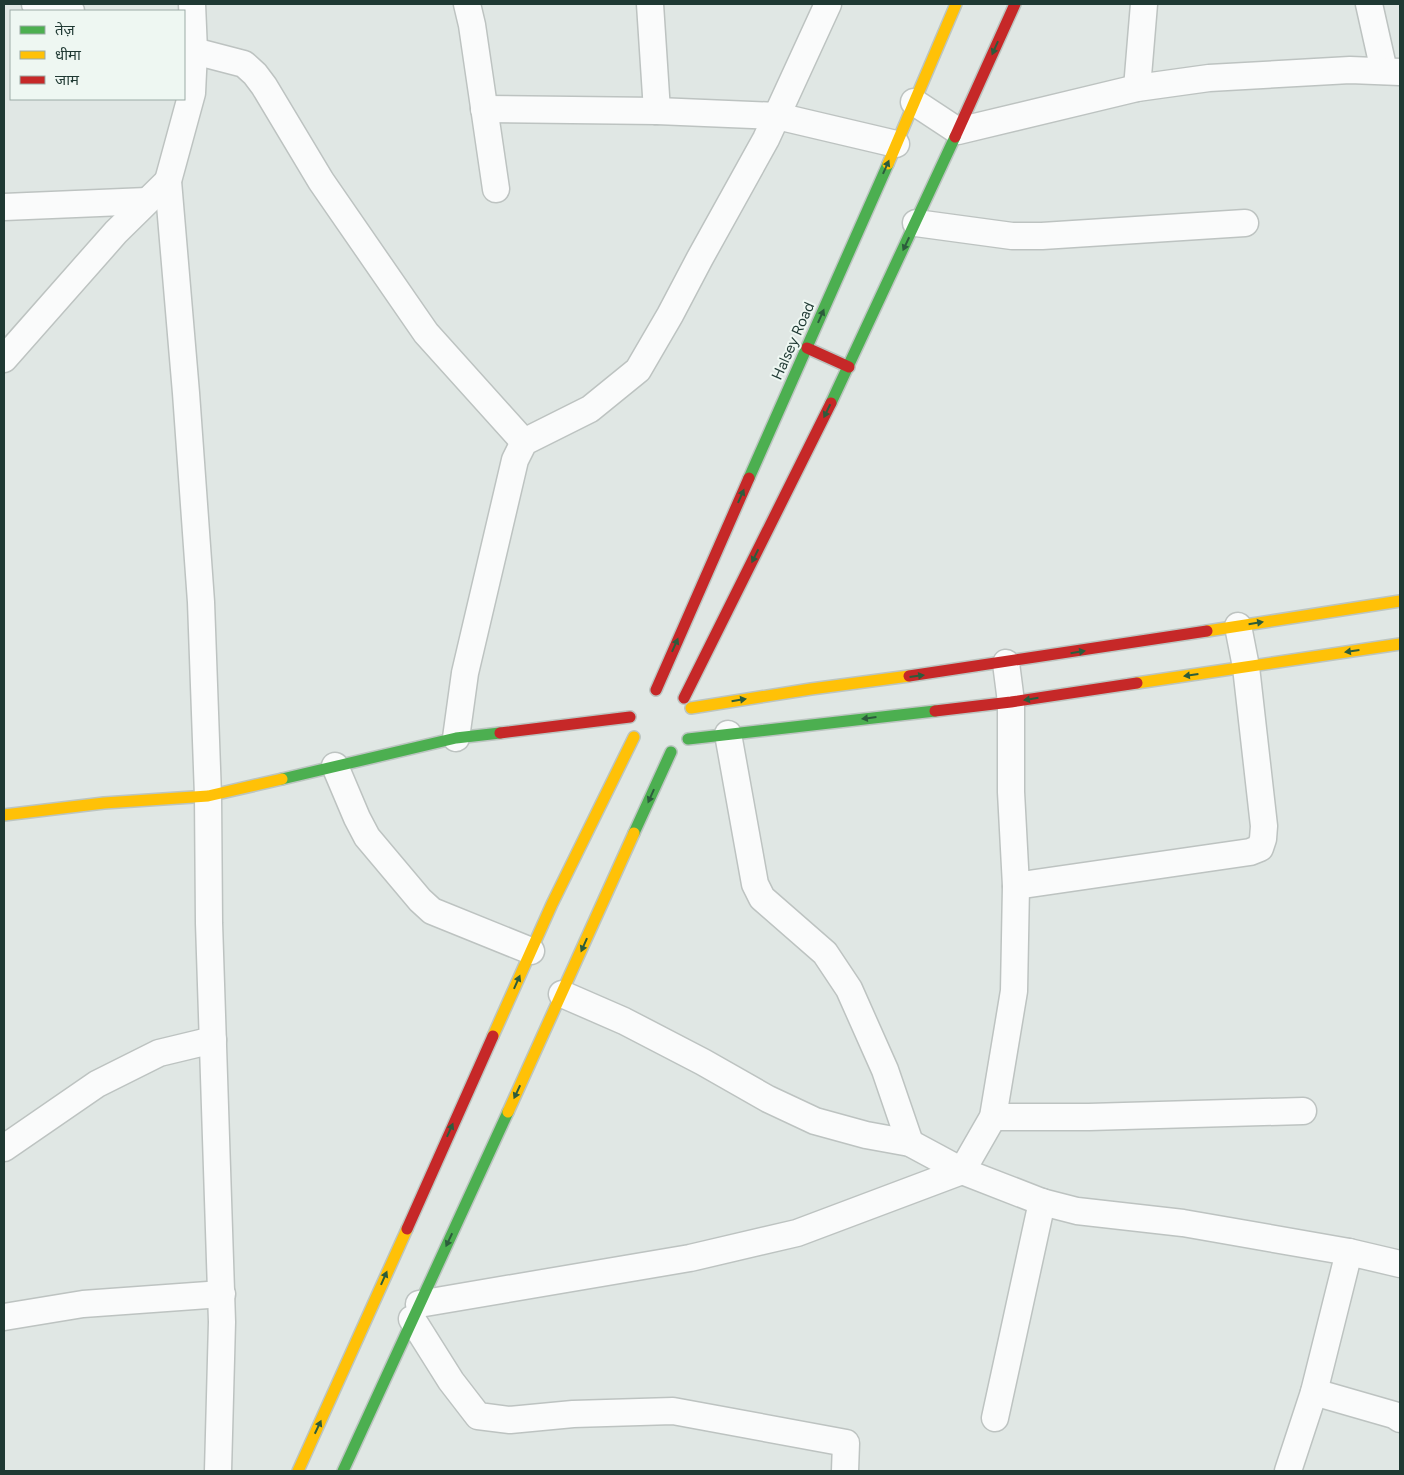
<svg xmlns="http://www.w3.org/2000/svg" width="1404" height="1475" font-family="Figtree,'Noto Sans Devanagari',sans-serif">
	<rect width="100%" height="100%" fill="#e0e7e4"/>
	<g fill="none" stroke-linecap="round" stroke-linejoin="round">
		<defs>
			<g id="street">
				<path d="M 35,4 L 71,11"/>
				<path d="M 192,4 L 194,51 L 192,93 L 168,181 L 186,393 L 201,602 L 208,796 L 209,923 L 222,1322 L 218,1471"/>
				<path d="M 467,4 L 472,25 L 496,189"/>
				<path d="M 650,4 L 657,111"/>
				<path d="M 1369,4 L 1384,71"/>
				<path d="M 194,51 L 244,64 L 255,74 L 264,86 L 321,181 L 426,333 L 524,442"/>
				<path d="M 1137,88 L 1144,4"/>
				<path d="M 914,102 L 958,131 L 1137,88 L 1209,78 L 1350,70 L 1400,72"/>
				<path d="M 484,109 L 657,111 L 777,116 L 896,144"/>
				<path d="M 4,207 L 147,201"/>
				<path d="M 916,223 L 1012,236 L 1042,236 L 1245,223"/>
				<path d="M 4,359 L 116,232 L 168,181"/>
				<path d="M 728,734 L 755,884 L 762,898 L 825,953 L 849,989 L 885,1070 L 910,1143"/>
				<path d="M 456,738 L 465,673 L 515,460 L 524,442 L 590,409 L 638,370 L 670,315 L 700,258 L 766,139 L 828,4"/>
				<path d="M 335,766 L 357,818 L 367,837 L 420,900 L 432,911 L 531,951"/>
				<path d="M 1016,886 L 1250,852 L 1260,848 L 1263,839 L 1264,826 L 1246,667 L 1238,626"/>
				<path d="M 562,994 L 624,1021 L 703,1062 L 768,1099 L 815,1121 L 866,1135 L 910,1143 L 962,1171 L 1042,1202 L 1077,1211 L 1183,1223 L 1349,1252"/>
				<path d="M 993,1117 L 1089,1117 L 1303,1111"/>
				<path d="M 4,1148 L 97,1084 L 159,1053 L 213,1040"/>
				<path d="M 419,1304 L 690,1258 L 797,1233 L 962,1171 L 993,1117 L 1014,991 L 1016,886 L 1011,792 L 1011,702 L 1006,663"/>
				<path d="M 4,1317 L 83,1304 L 222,1294"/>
				<path d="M 412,1319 L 451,1381 L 478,1416 L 510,1420 L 573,1414 L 673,1411 L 846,1443 L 845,1471"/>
				<path d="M 1314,1392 L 1394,1415 L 1400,1419"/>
				<path d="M 995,1418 L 1042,1202"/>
				<path d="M 1288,1471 L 1314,1392 L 1349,1252 L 1400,1264"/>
			</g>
			<g id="fast">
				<path d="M 831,403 L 955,137"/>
				<path d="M 749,478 L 888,164"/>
				<path d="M 688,739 L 935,711"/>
				<path d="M 282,779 L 456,738 L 500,733"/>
				<path d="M 634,833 L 671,752"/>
				<path d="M 343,1471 L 508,1112"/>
			</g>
			<g id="slow">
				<path d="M 888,164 L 956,4"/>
				<path d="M 1207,631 L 1400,601"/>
				<path d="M 1137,683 L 1400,644"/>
				<path d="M 691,708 L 811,689 L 909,676"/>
				<path d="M 4,815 L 104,803 L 208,796 L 282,779"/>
				<path d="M 493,1036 L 552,904 L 634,737"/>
				<path d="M 508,1112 L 634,833"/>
				<path d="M 298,1471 L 407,1229"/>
			</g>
			<g id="jam">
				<path d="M 955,137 L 1015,4"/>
				<path d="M 807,348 L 849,367"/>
				<path d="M 909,676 L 1207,631"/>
				<path d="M 656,690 L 749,478"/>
				<path d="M 684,698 L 831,403"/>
				<path d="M 935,711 L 1011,702 L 1137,683"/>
				<path d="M 500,733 L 630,717"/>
				<path d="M 407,1229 L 493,1036"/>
			</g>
		</defs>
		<use href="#street" stroke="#bdc3c1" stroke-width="29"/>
		<use href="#fast" stroke="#bcc5c1" stroke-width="14"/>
		<use href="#slow" stroke="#bcc5c1" stroke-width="14"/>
		<use href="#jam" stroke="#bcc5c1" stroke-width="14"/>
		<use href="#street" stroke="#fafbfb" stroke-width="26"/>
		<use href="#fast" stroke="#4caf50" stroke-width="11"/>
		<use href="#slow" stroke="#ffc107" stroke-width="11"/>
		<use href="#jam" stroke="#c62828" stroke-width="11"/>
	</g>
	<defs><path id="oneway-solid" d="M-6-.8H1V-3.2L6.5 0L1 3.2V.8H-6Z" transform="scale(1.25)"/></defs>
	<g fill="#2c5c3c">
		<use href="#oneway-solid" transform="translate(995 48) rotate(114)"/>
		<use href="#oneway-solid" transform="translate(886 167) rotate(-66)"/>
		<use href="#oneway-solid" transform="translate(906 244) rotate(115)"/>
		<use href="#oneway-solid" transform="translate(821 316) rotate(-66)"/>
		<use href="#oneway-solid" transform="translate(827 411) rotate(116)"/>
		<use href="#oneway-solid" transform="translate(741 496) rotate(-66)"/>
		<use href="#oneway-solid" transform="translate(755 556) rotate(116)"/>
		<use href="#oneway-solid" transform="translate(1256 623) rotate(-9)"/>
		<use href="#oneway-solid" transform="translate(675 645) rotate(-66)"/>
		<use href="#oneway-solid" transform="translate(1352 651) rotate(172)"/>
		<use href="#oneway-solid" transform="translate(1078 652) rotate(-9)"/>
		<use href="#oneway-solid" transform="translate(1191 675) rotate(172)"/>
		<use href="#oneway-solid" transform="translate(917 676) rotate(-7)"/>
		<use href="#oneway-solid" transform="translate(1031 699) rotate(171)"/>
		<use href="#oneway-solid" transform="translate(739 700) rotate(-9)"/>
		<use href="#oneway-solid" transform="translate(869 718) rotate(173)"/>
		<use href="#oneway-solid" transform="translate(651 796) rotate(114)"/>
		<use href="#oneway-solid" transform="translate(584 945) rotate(114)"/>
		<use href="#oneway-solid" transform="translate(517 982) rotate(-66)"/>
		<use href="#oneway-solid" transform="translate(517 1092) rotate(115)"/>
		<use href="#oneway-solid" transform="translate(450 1130) rotate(-66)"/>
		<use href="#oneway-solid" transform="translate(449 1240) rotate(115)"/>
		<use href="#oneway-solid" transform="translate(384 1278) rotate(-66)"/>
		<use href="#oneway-solid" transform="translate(318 1427) rotate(-65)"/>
	</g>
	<g text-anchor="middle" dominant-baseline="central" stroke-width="4" stroke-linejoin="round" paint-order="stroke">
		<g font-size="15" fill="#1f3933" stroke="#eef7f2">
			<text transform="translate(793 341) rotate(-66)">Halsey Road</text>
		</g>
	</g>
	<rect width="1404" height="1475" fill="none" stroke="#1f3933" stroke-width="10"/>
	<rect x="10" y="10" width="175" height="90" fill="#eef7f2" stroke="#9baba6"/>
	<rect x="20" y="26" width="25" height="8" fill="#4caf50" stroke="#9baba6"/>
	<text x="55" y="35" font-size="15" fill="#1f3933">तेज़</text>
	<rect x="20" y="51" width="25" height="8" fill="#ffc107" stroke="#9baba6"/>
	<text x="55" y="60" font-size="15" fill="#1f3933">धीमा</text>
	<rect x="20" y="76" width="25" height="8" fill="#c62828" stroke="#9baba6"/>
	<text x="55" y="85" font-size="15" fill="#1f3933">जाम</text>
</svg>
